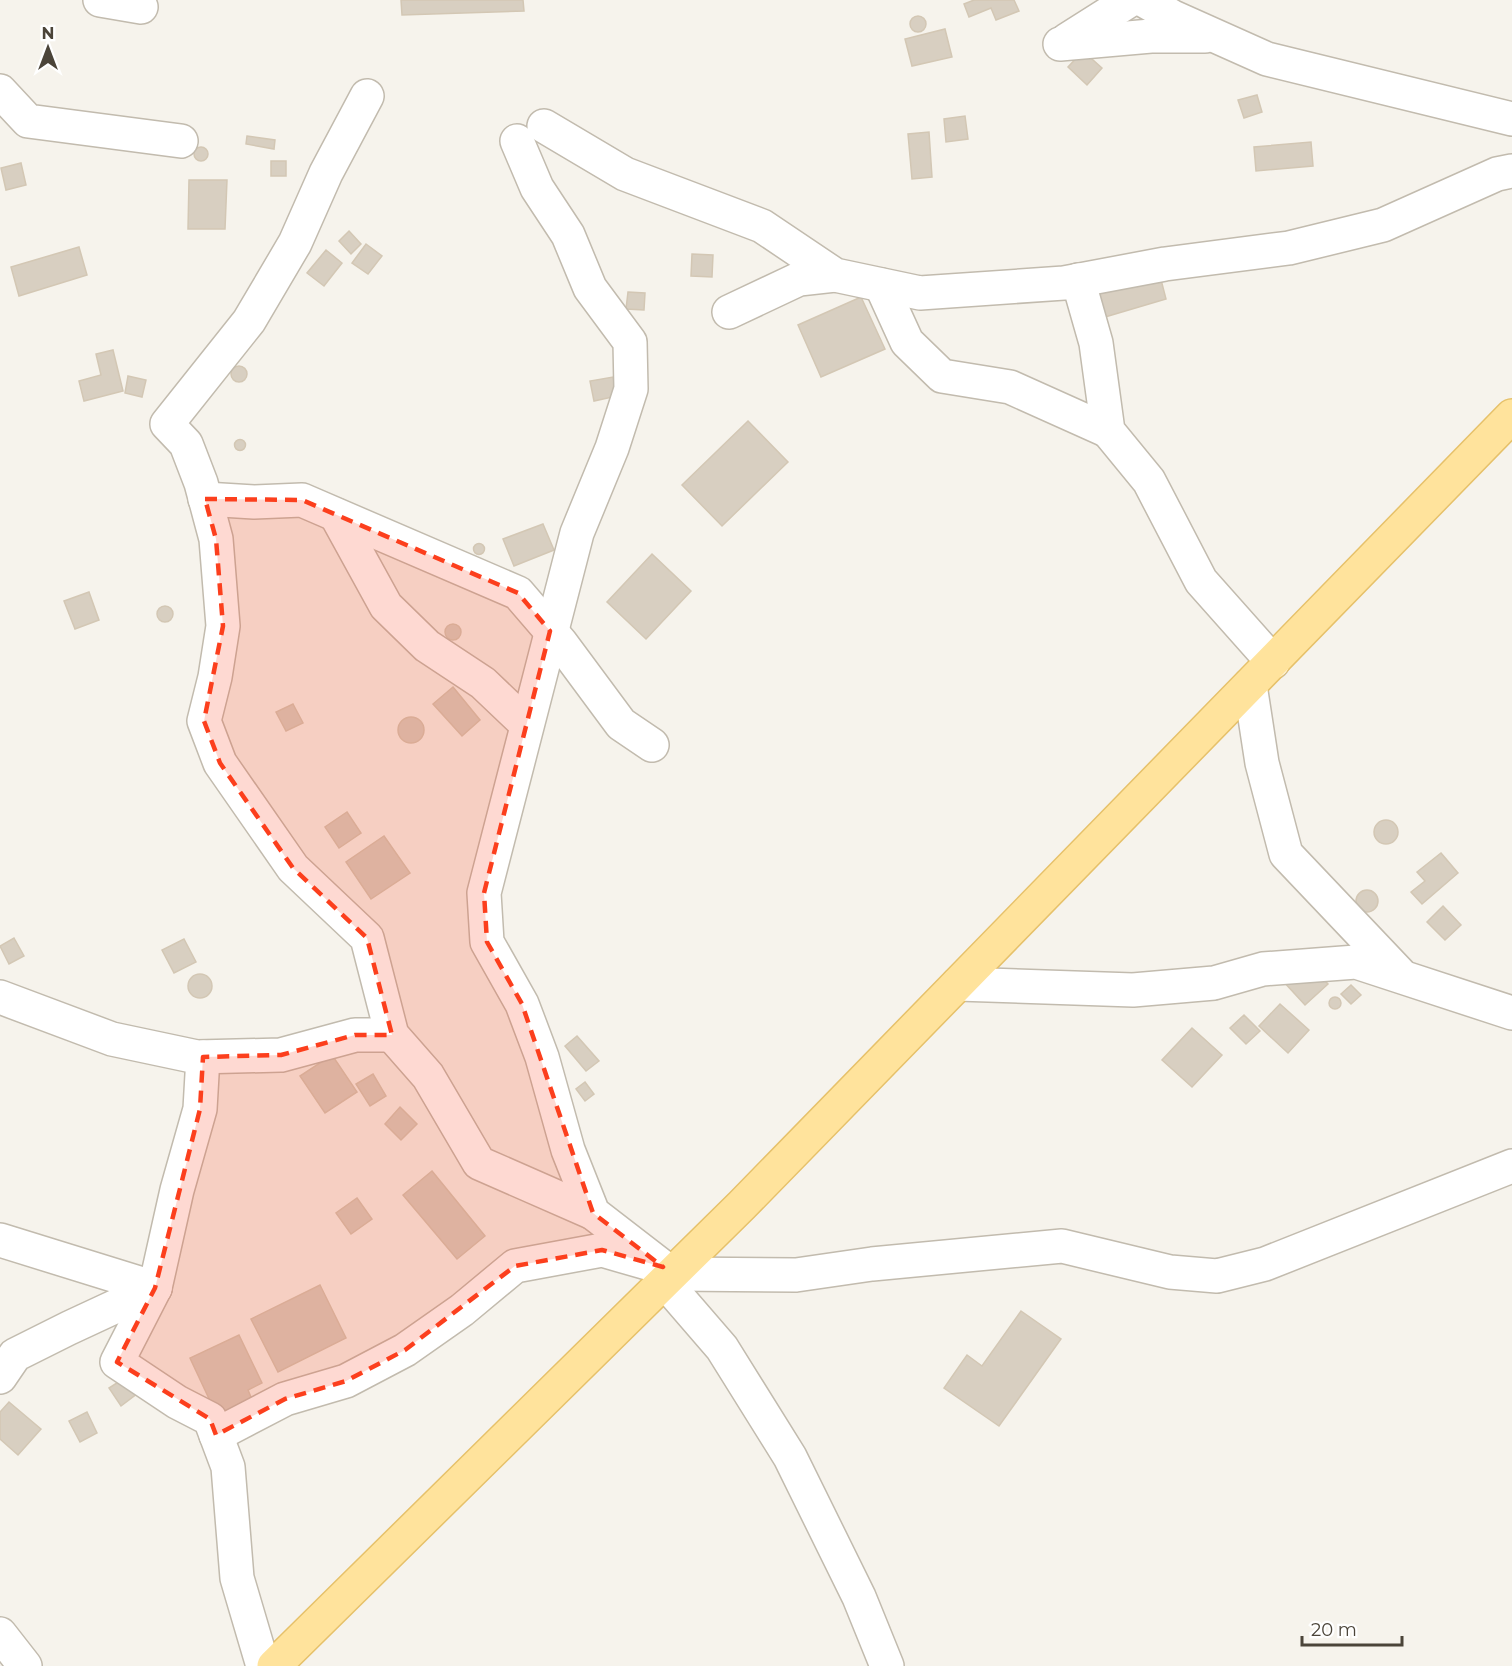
<svg xmlns="http://www.w3.org/2000/svg" width="1512" height="1666" font-family="Montserrat,sans-serif">
	<rect width="100%" height="100%" fill="#f6f3ec"/>
	<g fill="#d8cfc1" stroke="#d3c7b4" stroke-width="1.5">
		<path d="M 401,0 L 523,0 L 524,11 L 402,15 Z"/>
		<path d="M 974,0 L 1014,0 L 1019,11 L 996,20 L 991,8 L 969,17 L 964,4 Z"/>
		<circle cx="918" cy="24" r="8"/>
		<path d="M 945,29 L 952,57 L 912,66 L 905,39 Z"/>
		<path d="M 1083,51 L 1102,68 L 1087,85 L 1068,67 Z"/>
		<path d="M 1257,95 L 1262,112 L 1244,118 L 1238,100 Z"/>
		<path d="M 965,116 L 968,139 L 946,142 L 944,119 Z"/>
		<path d="M 929,132 L 932,177 L 912,179 L 908,134 Z"/>
		<path d="M 247,136 L 275,140 L 274,149 L 246,144 Z"/>
		<path d="M 1311,142 L 1313,166 L 1256,171 L 1254,147 Z"/>
		<circle cx="201" cy="154" r="7"/>
		<rect x="271" y="161" width="15" height="15"/>
		<path d="M 21,163 L 26,185 L 6,190 L 1,168 Z"/>
		<path d="M 189,180 L 227,180 L 225,229 L 188,229 Z"/>
		<path d="M 349,231 L 361,244 L 351,254 L 339,241 Z"/>
		<path d="M 366,244 L 382,256 L 368,274 L 352,263 Z"/>
		<path d="M 79,247 L 87,275 L 19,296 L 11,267 Z"/>
		<path d="M 326,250 L 342,263 L 324,286 L 307,273 Z"/>
		<path d="M 692,254 L 713,255 L 712,277 L 691,276 Z"/>
		<path d="M 1159,272 L 1166,299 L 1105,317 L 1097,291 Z"/>
		<path d="M 628,292 L 645,293 L 644,310 L 626,309 Z"/>
		<path d="M 861,297 L 885,349 L 821,377 L 798,325 Z"/>
		<path d="M 113,350 L 123,391 L 84,401 L 79,381 L 101,375 L 96,354 Z"/>
		<circle cx="239" cy="374" r="8"/>
		<path d="M 128,376 L 146,380 L 142,397 L 125,393 Z"/>
		<path d="M 613,377 L 617,396 L 594,401 L 590,381 Z"/>
		<path d="M 748,421 L 788,462 L 722,526 L 682,485 Z"/>
		<circle cx="240" cy="445" r="5.5"/>
		<path d="M 543,524 L 554,550 L 514,566 L 503,539 Z"/>
		<circle cx="479" cy="549" r="5.5"/>
		<path d="M 652,554 L 691,591 L 646,639 L 607,602 Z"/>
		<path d="M 89,592 L 99,620 L 75,629 L 64,601 Z"/>
		<circle cx="165" cy="614" r="8"/>
		<circle cx="453" cy="632" r="8"/>
		<path d="M 453,687 L 480,720 L 462,736 L 433,704 Z"/>
		<path d="M 293,704 L 303,723 L 286,731 L 276,712 Z"/>
		<circle cx="411" cy="730" r="13"/>
		<path d="M 347,812 L 361,833 L 339,848 L 325,827 Z"/>
		<circle cx="1386" cy="832" r="12"/>
		<path d="M 384,836 L 410,873 L 371,899 L 346,862 Z"/>
		<path d="M 1441,853 L 1458,873 L 1422,904 L 1411,892 L 1425,881 L 1417,872 Z"/>
		<circle cx="1367" cy="901" r="11"/>
		<path d="M 1443,906 L 1461,925 L 1445,940 L 1427,922 Z"/>
		<path d="M 14,938 L 24,956 L 9,964 L 0,946 Z"/>
		<path d="M 184,939 L 196,962 L 174,973 L 162,950 Z"/>
		<path d="M 1306,961 L 1328,984 L 1305,1005 L 1283,981 Z"/>
		<circle cx="200" cy="986" r="12"/>
		<path d="M 1351,985 L 1361,995 L 1351,1004 L 1341,994 Z"/>
		<circle cx="1335" cy="1003" r="6"/>
		<path d="M 1280,1004 L 1309,1030 L 1288,1053 L 1259,1026 Z"/>
		<path d="M 1244,1015 L 1260,1031 L 1246,1044 L 1230,1028 Z"/>
		<path d="M 1192,1028 L 1222,1055 L 1192,1087 L 1162,1060 Z"/>
		<path d="M 577,1036 L 599,1061 L 586,1071 L 565,1046 Z"/>
		<path d="M 332,1055 L 357,1092 L 325,1113 L 300,1076 Z"/>
		<path d="M 373,1074 L 386,1096 L 370,1106 L 356,1084 Z"/>
		<path d="M 585,1082 L 594,1094 L 585,1101 L 576,1089 Z"/>
		<path d="M 400,1107 L 417,1124 L 401,1140 L 385,1124 Z"/>
		<path d="M 432,1171 L 485,1236 L 457,1259 L 403,1195 Z"/>
		<path d="M 357,1198 L 372,1219 L 351,1234 L 336,1213 Z"/>
		<path d="M 320,1285 L 346,1338 L 278,1372 L 251,1319 Z"/>
		<path d="M 1021,1311 L 1061,1339 L 999,1426 L 944,1388 L 967,1355 L 982,1366 Z"/>
		<path d="M 239,1335 L 262,1383 L 248,1390 L 254,1404 L 219,1420 L 190,1358 Z"/>
		<path d="M 126,1377 L 138,1393 L 121,1406 L 109,1388 Z"/>
		<path d="M 9,1402 L 41,1429 L 18,1455 L 0,1439 L 0,1412 Z"/>
		<path d="M 87,1412 L 97,1433 L 80,1442 L 69,1421 Z"/>
	</g>
	<g fill="none" stroke-linecap="round" stroke-linejoin="round">
		<defs>
			<g id="minor">
				<path d="M 100,0 L 141,7"/>
				<path d="M 1143,0 L 1173,17 L 1267,59 L 1512,119"/>
				<path d="M 1067,40 L 1130,0"/>
				<path d="M 1060,44 L 1151,36 L 1205,36"/>
				<path d="M 0,91 L 28,121 L 181,141"/>
				<path d="M 367,96 L 326,173 L 295,243 L 249,321 L 167,424 L 186,444 L 201,483 L 216,539 L 223,626 L 215,677 L 204,721 L 220,763 L 293,868 L 367,938 L 392,1035 L 428,1076 L 479,1163 L 593,1213"/>
				<path d="M 544,126 L 625,174 L 762,226 L 835,275 L 920,293 L 1064,283 L 1165,264 L 1289,248 L 1383,225 L 1497,174 L 1512,171"/>
				<path d="M 517,141 L 537,188 L 568,235 L 590,288 L 630,342 L 631,389 L 612,448 L 577,533 L 484,893 L 487,942 L 522,1004 L 542,1057 L 568,1150 L 593,1213 L 672,1274 L 796,1275 L 872,1264 L 1062,1246 L 1170,1272 L 1217,1276 L 1265,1264 L 1512,1166"/>
				<path d="M 1078,280 L 1096,343 L 1108,431 L 1149,481 L 1201,581 L 1273,662"/>
				<path d="M 881,285 L 907,342 L 942,376 L 1010,387 L 1108,431"/>
				<path d="M 729,312 L 799,279 L 835,275"/>
				<path d="M 205,499 L 254,502 L 302,500 L 518,593 L 561,643 L 621,724 L 652,745"/>
				<path d="M 336,515 L 386,606 L 427,646 L 483,683 L 526,724"/>
				<path d="M 1250,685 L 1262,763 L 1286,854 L 1399,973"/>
				<path d="M 958,984 L 1133,990 L 1214,983 L 1263,969 L 1356,962 L 1512,1013"/>
				<path d="M 0,997 L 112,1039 L 197,1057 L 281,1055 L 355,1035 L 392,1035"/>
				<path d="M 203,1057 L 200,1109 L 177,1190 L 155,1288 L 117,1362 L 177,1402 L 210,1419 L 228,1467 L 237,1578 L 263,1666"/>
				<path d="M 0,1240 L 155,1288"/>
				<path d="M 665,1282 L 722,1348 L 790,1457 L 859,1597 L 887,1666"/>
				<path d="M 0,1377 L 15,1355 L 69,1328 L 155,1288"/>
				<path d="M 216,1435 L 285,1399 L 346,1381 L 405,1350 L 462,1310 L 515,1266 L 602,1250 L 647,1263"/>
				<path d="M 0,1634 L 25,1666"/>
			</g>
			<path id="major" d="M 274,1666 L 742,1205 L 1512,416"/>
		</defs>
		<use href="#minor" stroke="#c2bbae" stroke-width="36"/>
		<use href="#major" stroke="#e6c16a" stroke-width="36"/>
		<use href="#minor" stroke="#fff" stroke-width="33"/>
		<use href="#major" stroke="#ffe39c" stroke-width="33"/>
	</g>
	<path fill="#fc3f1d" fill-opacity="0.2" stroke="#fc3f1d" stroke-width="4.5" stroke-dasharray="12 8" stroke-linejoin="round" d="M 205,499 L 302,500 L 518,593 L 550,631 L 484,893 L 487,942 L 522,1004 L 593,1213 L 663,1267 L 602,1250 L 515,1266 L 405,1350 L 346,1381 L 285,1399 L 216,1435 L 210,1419 L 117,1362 L 155,1288 L 200,1109 L 203,1057 L 281,1055 L 355,1035 L 392,1035 L 367,938 L 293,868 L 220,763 L 204,721 L 223,626 L 216,539 Z"/>
	<g transform="translate(48 48)" stroke="#ffffff" stroke-width="4.5" paint-order="stroke">
	<path d="M0-4.5L10 22L0 15L-10 22Z" fill="#4b4439"/>
	<text y="-9" font-size="16" font-weight="bold" text-anchor="middle" fill="#4b4439">N</text>
	</g>
	<path d="M1302 1636v9h100v-9" fill="none" stroke="#4b4439" stroke-width="3"/>
	<text x="1311" y="1636" font-size="18" fill="#4b4439" stroke="#ffffff" stroke-width="4.5" paint-order="stroke">20 m</text>
</svg>
